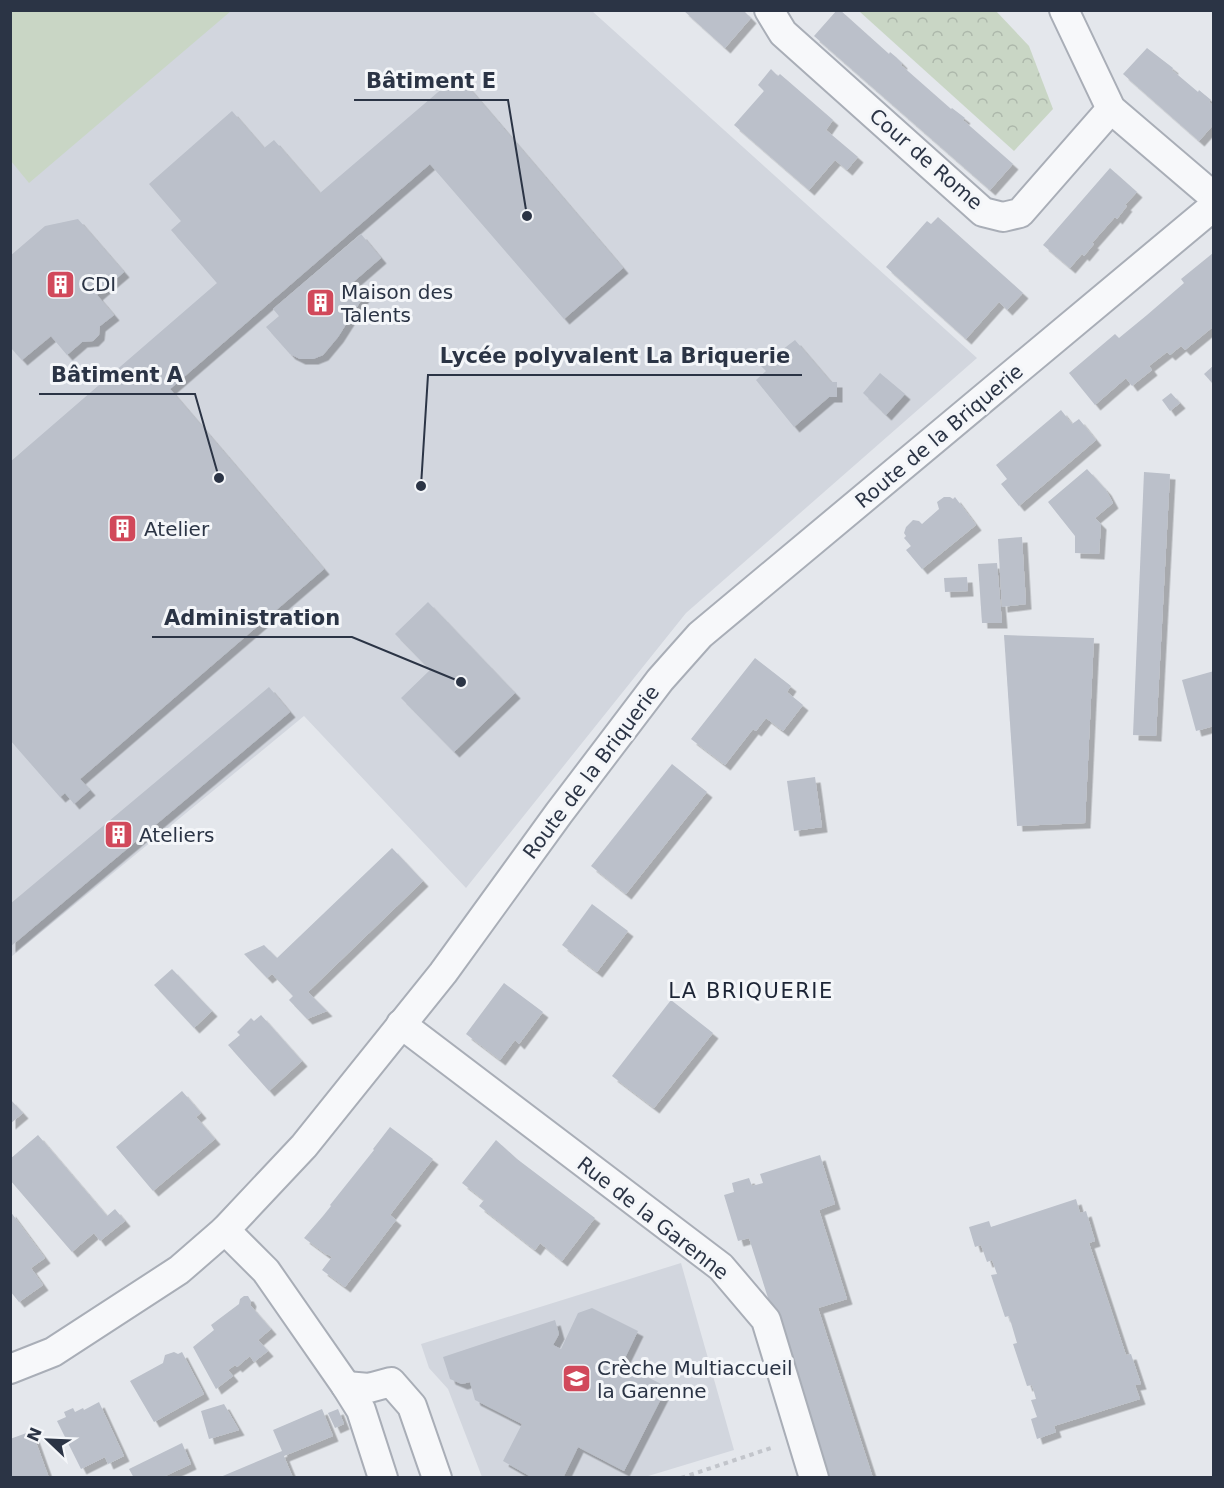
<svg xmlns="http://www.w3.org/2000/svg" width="1224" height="1488" font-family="'DejaVu Sans',sans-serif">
	<defs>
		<pattern id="forest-crowns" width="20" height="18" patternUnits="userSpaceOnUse" patternTransform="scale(1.5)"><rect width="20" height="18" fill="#c9d6c5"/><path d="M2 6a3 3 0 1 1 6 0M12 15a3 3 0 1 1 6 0" fill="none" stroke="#adb8ab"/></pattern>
		<filter id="shadow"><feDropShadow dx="5.5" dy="5.5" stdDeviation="0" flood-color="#0004"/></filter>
	</defs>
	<rect width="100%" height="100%" fill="#e4e7ec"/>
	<g fill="#d2d6de">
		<path d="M 11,11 L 592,11 L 977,358 L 686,613 L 466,888 L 304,716 L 11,957 Z"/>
		<path d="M 681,1263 L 734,1450 L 645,1477 L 482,1477 L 448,1389 L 429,1368 L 421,1344 Z"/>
	</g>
	<path fill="url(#forest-crowns)" d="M 861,11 L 996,11 L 1029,46 L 1053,109 L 1014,151 L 860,12 Z"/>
	<path fill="#c9d6c5" d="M 10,11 L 11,10 L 231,11 L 29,183 L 11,161 Z"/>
	<g fill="#bbc0ca" filter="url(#shadow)">
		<path d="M 683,10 L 743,10 L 751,18 L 725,48 Z"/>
		<path d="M 837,10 L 840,10 L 889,54 L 890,52 L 896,57 L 902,63 L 901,65 L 951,109 L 952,108 L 965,118 L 963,120 L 1013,164 L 990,190 L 814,36 Z"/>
		<path d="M 1147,48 L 1173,68 L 1172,70 L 1198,92 L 1199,90 L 1211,100 L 1209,102 L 1214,106 L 1214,124 L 1199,141 L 1123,74 Z"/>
		<path d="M 771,69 L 778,76 L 780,74 L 833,120 L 826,130 L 858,157 L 847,170 L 835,160 L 809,190 L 734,125 L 764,91 L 758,85 Z"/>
		<path d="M 458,75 L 623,268 L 564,319 L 430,164 L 170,389 L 324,569 L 80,779 L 90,790 L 74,804 L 65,793 L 60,797 L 10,740 L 10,462 L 217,283 L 171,230 L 181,221 L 149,184 L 232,111 L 264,148 L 274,140 L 320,193 Z"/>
		<path d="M 1110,168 L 1137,192 L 1125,205 L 1127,206 L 1117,219 L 1115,217 L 1092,243 L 1094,244 L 1084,256 L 1082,254 L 1070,268 L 1043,245 Z"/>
		<path d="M 938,217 L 1023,293 L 1007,310 L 999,302 L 966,339 L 886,267 L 927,221 L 931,224 Z"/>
		<path d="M 78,219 L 124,272 L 97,295 L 114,315 L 100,326 L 99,335 L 93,341 L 82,342 L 67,355 L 51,336 L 22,360 L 10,347 L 10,256 L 45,226 Z"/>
		<path d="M 361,234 L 381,258 L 351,284 L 353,288 L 356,286 L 364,296 L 338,337 L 323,355 L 313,359 L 300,359 L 290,354 L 266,327 L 279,316 L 273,309 Z"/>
		<path d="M 1213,253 L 1214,318 L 1211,321 L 1214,326 L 1185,350 L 1181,346 L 1170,355 L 1167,352 L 1149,366 L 1152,370 L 1132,386 L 1126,378 L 1095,405 L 1069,373 L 1115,334 L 1119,338 L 1147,315 L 1184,283 L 1181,279 Z"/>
		<path d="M 795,340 L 831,382 L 837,382 L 837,397 L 829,397 L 794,427 L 756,380 L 766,371 L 761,366 Z"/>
		<path d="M 1214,365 L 1214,385 L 1204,374 Z"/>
		<path d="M 880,373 L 905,394 L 886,415 L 863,393 Z"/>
		<path d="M 1171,393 L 1180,403 L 1170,411 L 1162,400 Z"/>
		<path d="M 1061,410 L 1072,424 L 1079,419 L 1096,440 L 1019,506 L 1001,484 L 1007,479 L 996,465 Z"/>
		<path d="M 1087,469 L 1106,490 L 1113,503 L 1095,518 L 1101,524 L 1099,554 L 1075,553 L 1075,536 L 1048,502 Z"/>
		<path d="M 1144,472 L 1170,474 L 1156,736 L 1133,735 Z"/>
		<path d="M 944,497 L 950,497 L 953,499 L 955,497 L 976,525 L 922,569 L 906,550 L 911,546 L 904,538 L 906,536 L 904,533 L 906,527 L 913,520 L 919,521 L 922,524 L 939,509 L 937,502 Z"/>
		<path d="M 1022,537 L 1026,604 L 1002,607 L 998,539 Z"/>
		<path d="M 997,563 L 1002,623 L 982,623 L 978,564 Z"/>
		<path d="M 967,577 L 968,591 L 945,592 L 944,578 Z"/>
		<path d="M 428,602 L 515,693 L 454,752 L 401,698 L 430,670 L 395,634 Z"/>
		<path d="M 1004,635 L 1094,638 L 1085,823 L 1017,826 Z"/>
		<path d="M 755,658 L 791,686 L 787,692 L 803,705 L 783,731 L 766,718 L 756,731 L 753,729 L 725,765 L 691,739 Z"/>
		<path d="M 1214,671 L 1214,726 L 1196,731 L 1182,680 Z"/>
		<path d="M 269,687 L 290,712 L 10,947 L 10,904 Z"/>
		<path d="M 672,764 L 707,792 L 626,894 L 591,866 Z"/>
		<path d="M 815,777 L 822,827 L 794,831 L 787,781 Z"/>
		<path d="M 392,848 L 423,881 L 308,992 L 327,1011 L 307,1019 L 289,1000 L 293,996 L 272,974 L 267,978 L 244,954 L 264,945 L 277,958 Z"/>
		<path d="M 592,904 L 628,931 L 597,972 L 562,945 Z"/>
		<path d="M 172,969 L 212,1011 L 194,1028 L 154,985 Z"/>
		<path d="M 504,983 L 543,1012 L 519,1044 L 515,1040 L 500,1060 L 466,1034 Z"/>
		<path d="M 671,1000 L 713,1033 L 654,1108 L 612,1076 Z"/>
		<path d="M 261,1015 L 302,1061 L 269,1091 L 228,1045 L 240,1035 L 237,1032 L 251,1018 L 254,1021 Z"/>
		<path d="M 182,1091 L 201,1113 L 196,1117 L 215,1139 L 153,1191 L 116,1147 Z"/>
		<path d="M 10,1099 L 23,1113 L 10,1124 Z"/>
		<path d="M 390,1127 L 433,1159 L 390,1215 L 396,1220 L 345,1287 L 322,1270 L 332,1257 L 327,1254 L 327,1255 L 304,1238 L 323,1216 L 331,1206 L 330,1205 L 374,1150 L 373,1149 Z"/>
		<path d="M 38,1135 L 107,1216 L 115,1209 L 125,1221 L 100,1241 L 94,1233 L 72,1252 L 10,1180 L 10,1159 Z"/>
		<path d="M 496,1140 L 517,1159 L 595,1218 L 562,1261 L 540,1243 L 535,1250 L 479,1206 L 484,1200 L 462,1183 Z"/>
		<path d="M 820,1155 L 835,1204 L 819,1210 L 847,1299 L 818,1308 L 873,1478 L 825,1478 L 749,1238 L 738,1241 L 724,1195 L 734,1192 L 732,1183 L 749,1178 L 752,1186 L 763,1183 L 760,1174 Z"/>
		<path d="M 1076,1199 L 1080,1213 L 1086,1211 L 1095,1241 L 1089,1243 L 1126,1355 L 1131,1354 L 1141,1384 L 1135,1385 L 1140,1399 L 1054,1426 L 1056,1432 L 1037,1439 L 1031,1419 L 1037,1417 L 1031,1400 L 1036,1399 L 1032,1385 L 1027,1386 L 1013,1344 L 1017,1343 L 1009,1316 L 1005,1317 L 991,1275 L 997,1274 L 992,1260 L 987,1262 L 981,1245 L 975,1247 L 969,1227 L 989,1221 L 991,1227 Z"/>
		<path d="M 10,1211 L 45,1258 L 31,1268 L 43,1285 L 19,1302 L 10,1291 Z"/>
		<path d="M 244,1296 L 248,1296 L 251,1301 L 250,1305 L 271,1329 L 258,1340 L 268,1351 L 254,1362 L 250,1356 L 237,1367 L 235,1365 L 228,1370 L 233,1376 L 216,1389 L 193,1347 L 214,1330 L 211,1325 L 239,1304 L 240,1299 Z"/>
		<path d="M 592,1308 L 638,1331 L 622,1364 L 667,1387 L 624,1471 L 578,1447 L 563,1478 L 533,1478 L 503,1461 L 522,1424 L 475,1400 L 470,1382 L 462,1384 L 450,1379 L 443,1357 L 555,1320 L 559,1334 L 553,1345 L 561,1349 L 578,1313 Z"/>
		<path d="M 174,1352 L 178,1354 L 182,1352 L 204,1394 L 154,1422 L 130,1381 L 163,1363 L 165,1355 Z"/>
		<path d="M 99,1402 L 124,1456 L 108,1464 L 105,1457 L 81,1469 L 57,1421 L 66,1417 L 64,1412 L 73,1408 L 75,1412 L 83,1408 L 84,1410 Z"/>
		<path d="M 224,1404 L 239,1430 L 209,1439 L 201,1411 Z"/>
		<path d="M 322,1409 L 333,1436 L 284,1456 L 293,1478 L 218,1478 L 282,1451 L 273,1430 Z"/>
		<path d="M 338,1409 L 344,1424 L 335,1428 L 328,1413 Z"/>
		<path d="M 32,1431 L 49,1478 L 10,1478 L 10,1439 Z"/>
		<path d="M 182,1443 L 191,1464 L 161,1478 L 134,1478 L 129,1469 Z"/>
	</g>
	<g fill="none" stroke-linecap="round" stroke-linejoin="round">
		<defs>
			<g id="street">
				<path d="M 769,10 L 783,33 L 983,212 L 1003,217 L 1020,213 L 1111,109"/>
				<path d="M 1064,10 L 1111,109 L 1214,197"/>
				<path d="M 401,1024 L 721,1267 L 766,1320 L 814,1478"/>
				<path d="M 225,1230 L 266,1271 L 346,1386 L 361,1410 L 383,1478"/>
				<path d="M 10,1369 L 53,1352 L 179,1270 L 225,1230 L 304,1146 L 443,973 L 559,813 L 660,680 L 700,635 L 1214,206"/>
				<path d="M 346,1386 L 369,1388 L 391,1382 L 412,1406 L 437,1478"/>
			</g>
		</defs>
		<use href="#street" stroke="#a9aeb7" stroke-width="32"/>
		<path stroke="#c2c5cb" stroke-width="4" stroke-dasharray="4.5 4.5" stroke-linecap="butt" d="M 681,1478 L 774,1447"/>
		<use href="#street" stroke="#f7f8fa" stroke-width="28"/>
	</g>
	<defs>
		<symbol id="building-square" viewBox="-11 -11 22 22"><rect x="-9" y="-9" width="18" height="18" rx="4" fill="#d1495b" stroke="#f4f6f9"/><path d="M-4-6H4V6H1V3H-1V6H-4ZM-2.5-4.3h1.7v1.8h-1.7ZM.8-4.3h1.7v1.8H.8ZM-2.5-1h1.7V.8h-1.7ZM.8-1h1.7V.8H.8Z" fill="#fff"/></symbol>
		<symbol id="school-square" viewBox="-11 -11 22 22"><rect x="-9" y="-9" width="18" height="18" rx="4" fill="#d1495b" stroke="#f4f6f9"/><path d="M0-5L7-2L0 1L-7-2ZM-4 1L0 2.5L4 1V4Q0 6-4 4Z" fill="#fff"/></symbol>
	</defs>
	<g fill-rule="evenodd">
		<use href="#building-square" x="44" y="268" width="33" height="33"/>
		<use href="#building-square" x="304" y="286" width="33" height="33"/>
		<use href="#building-square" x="106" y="512" width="33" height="33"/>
		<use href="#building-square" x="102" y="818" width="33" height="33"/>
		<use href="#school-square" x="560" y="1362" width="33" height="33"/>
	</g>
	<g text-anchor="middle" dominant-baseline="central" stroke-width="6" stroke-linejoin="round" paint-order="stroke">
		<g font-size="20" fill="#2b3445" stroke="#f4f6f9">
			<text transform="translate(926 159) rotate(41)">Cour de Rome</text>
			<text transform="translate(939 436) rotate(-40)">Route de la Briquerie</text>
			<text transform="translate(591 772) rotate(-53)">Route de la Briquerie</text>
			<text transform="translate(653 1218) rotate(38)">Rue de la Garenne</text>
		</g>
		<g font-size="20" fill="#2b3445" stroke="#f4f6f9" text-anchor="start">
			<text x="81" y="284">CDI</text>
			<text x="341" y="292">Maison des<tspan x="341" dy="23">Talents</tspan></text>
			<text x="144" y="529">Atelier</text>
			<text x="139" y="835">Ateliers</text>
			<text x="597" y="1368">Crèche Multiaccueil<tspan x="597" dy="23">la Garenne</tspan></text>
		</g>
		<g font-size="21" letter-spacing="1.5" fill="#1d2536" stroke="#f4f6f9">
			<text x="751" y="991">LA BRIQUERIE</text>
		</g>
	</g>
	<path fill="none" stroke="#2b3445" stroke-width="2" d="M527 216L508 100H354M421 486L428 375H802M219 478L195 394H39M461 682L352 637H152"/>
	<g fill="#2b3445" stroke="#f4f6f9" stroke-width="2">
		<circle cx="527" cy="216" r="6"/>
		<circle cx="421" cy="486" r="6"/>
		<circle cx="219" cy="478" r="6"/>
		<circle cx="461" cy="682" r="6"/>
	</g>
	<g font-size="21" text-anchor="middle" font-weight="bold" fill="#2b3445" stroke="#f4f6f9" stroke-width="6" stroke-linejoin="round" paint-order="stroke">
		<text x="431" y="88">Bâtiment E</text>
		<text x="615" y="363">Lycée polyvalent La Briquerie</text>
		<text x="117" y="382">Bâtiment A</text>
		<text x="252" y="625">Administration</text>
	</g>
	<rect width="1224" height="1488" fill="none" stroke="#2b3445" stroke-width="24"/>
	<g transform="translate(48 1440) rotate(293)" stroke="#f4f6f9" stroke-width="4.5" paint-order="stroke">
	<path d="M0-4.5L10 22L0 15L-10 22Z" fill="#2b3445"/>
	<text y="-9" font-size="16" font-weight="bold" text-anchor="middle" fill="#2b3445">N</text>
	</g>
</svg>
